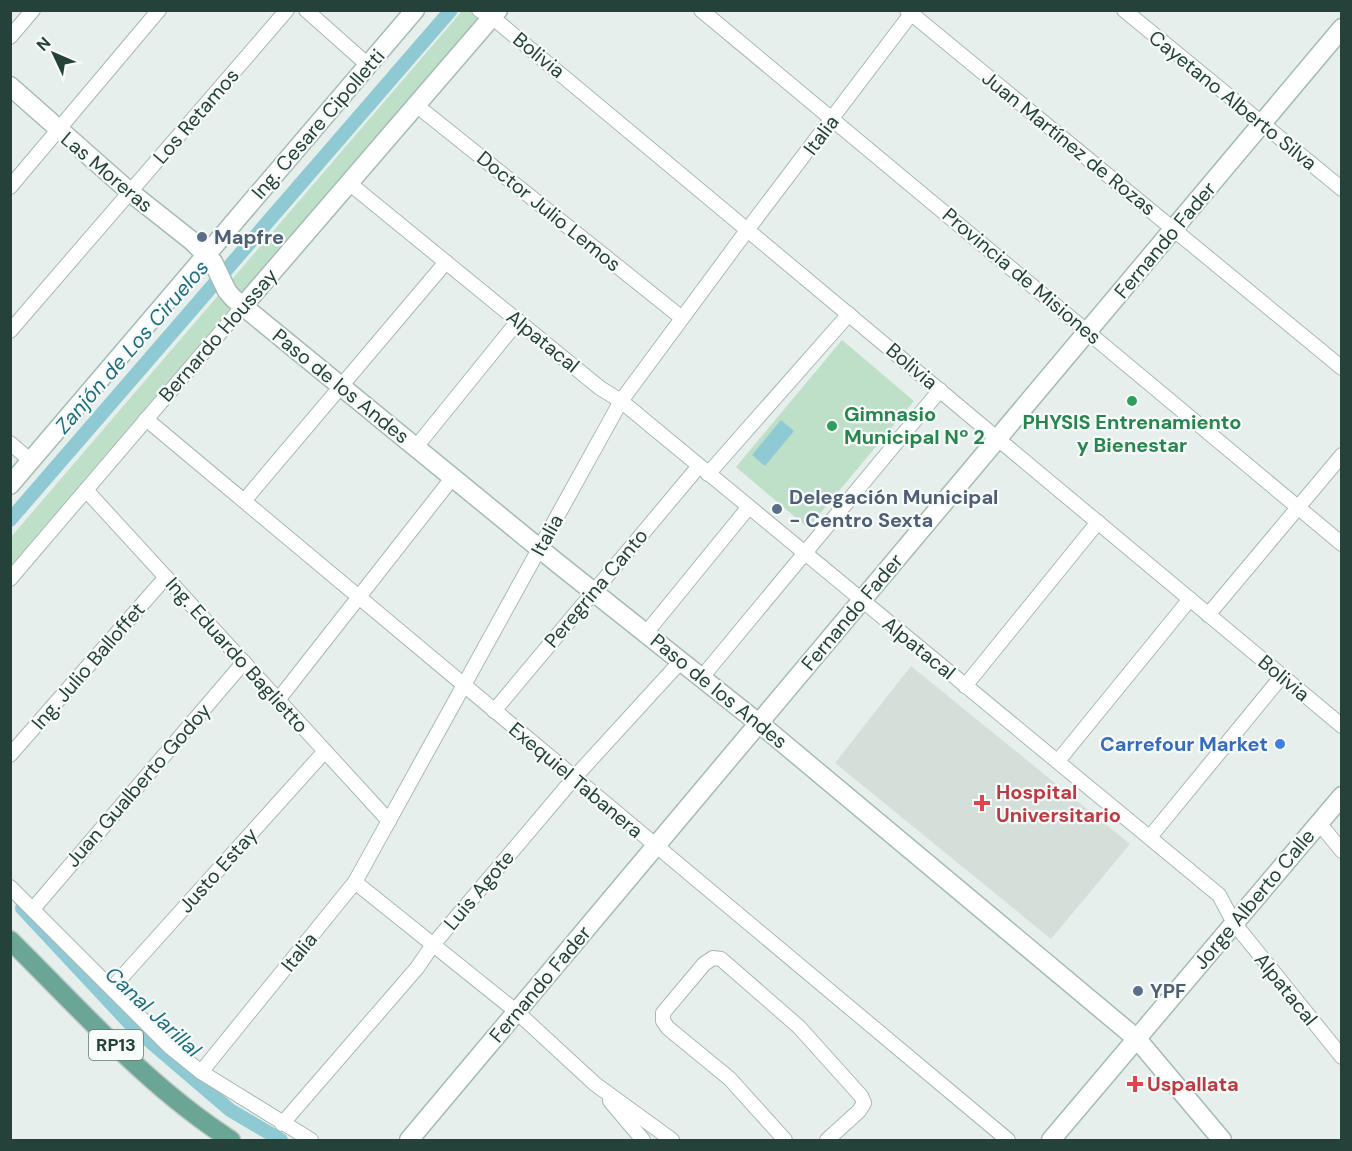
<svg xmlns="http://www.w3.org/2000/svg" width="1352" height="1151" font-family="'DM Sans',sans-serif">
	<rect width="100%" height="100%" fill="#e6efeb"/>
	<path fill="#d4dfda" d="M 911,666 L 1130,844 L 1051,939 L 835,763 Z"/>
	<g fill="#bfe0c8">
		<path d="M 462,11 L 484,11 L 11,566 L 11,537 Z"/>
		<path d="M 842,340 L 914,401 L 808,528 L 736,467 Z"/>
	</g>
	<path fill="#8ec9d4" d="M 781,420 L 794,431 L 765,466 L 752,455 Z"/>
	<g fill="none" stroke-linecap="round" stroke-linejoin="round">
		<g stroke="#8ec9d4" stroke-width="14">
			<path d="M 10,520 L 451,10"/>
			<path d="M 22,908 L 133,1027 L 230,1110 L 281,1140"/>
		</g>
		<defs>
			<g id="street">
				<path d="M 306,10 L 369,66"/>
				<path d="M 479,10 L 492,17 L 1342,726"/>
				<path d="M 701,10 L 1342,544"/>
				<path d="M 907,10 L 1342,368"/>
				<path d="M 1124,10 L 1342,189"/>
				<path d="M 10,37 L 33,10"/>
				<path d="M 416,105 L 682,318"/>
				<path d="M 349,183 L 600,388 L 621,401 L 1219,895 L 1234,923 L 1342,1057"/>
				<path d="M 10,187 L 159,10"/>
				<path d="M 10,331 L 287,10"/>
				<path d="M 146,419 L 1008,1140"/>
				<path d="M 10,443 L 31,461"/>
				<path d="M 416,447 L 518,321"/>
				<path d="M 708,474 L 849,314"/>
				<path d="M 86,490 L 389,821"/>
				<path d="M 244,501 L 446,262"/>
				<path d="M 10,579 L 243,306"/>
				<path d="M 1208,615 L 1342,455"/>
				<path d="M 646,633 L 748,508"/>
				<path d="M 702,677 L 940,390"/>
				<path d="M 965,686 L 1098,522"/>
				<path d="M 278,700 L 453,477"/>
				<path d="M 494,711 L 699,466"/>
				<path d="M 10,755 L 166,577"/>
				<path d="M 1058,761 L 1190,599"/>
				<path d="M 1319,823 L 1342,851"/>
				<path d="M 1150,837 L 1282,676"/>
				<path d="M 355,882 L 517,1012 L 595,1084 L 672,1140"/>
				<path d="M 10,887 L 170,1047 L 201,1072 L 311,1140"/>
				<path d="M 33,909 L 244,662"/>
				<path d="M 112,988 L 325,751"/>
				<path d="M 201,1072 L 355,882 L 621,401 L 748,229 L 914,10"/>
				<path d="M 610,1101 L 643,1140"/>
				<path d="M 282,1124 L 417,968 L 432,946 L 574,778 L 681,661"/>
				<path d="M 785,1140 L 730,1079 L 668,1028 L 663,1021 L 663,1013 L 704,964 L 713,958 L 721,959 L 799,1027 L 861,1096 L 864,1103 L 859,1111 L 827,1140"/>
			</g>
			<g id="secondary">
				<path d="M 10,86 L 130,192 L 192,241 L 213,262 L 227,291 L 233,298 L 556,562 L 771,733 L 1137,1039 L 1222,1140"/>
				<path d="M 243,306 L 498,10"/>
				<path d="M 10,485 L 415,10"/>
				<path d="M 409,1140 C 720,770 1033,401 1342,28"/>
				<path d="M 1051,1140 L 1342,796"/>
			</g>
			<path id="primary" d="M 10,940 C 81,1010 147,1086 231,1140"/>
		</defs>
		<use href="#street" stroke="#a8b8b2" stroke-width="16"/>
		<use href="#secondary" stroke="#a4bbb3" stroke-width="21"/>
		<use href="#primary" stroke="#c2cac8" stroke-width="21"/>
		<use href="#street" stroke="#fff" stroke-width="14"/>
		<use href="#secondary" stroke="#fff" stroke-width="18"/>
		<use href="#primary" stroke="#6aa596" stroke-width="18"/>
	</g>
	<g fill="#5c6f8a" stroke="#f7fbf9" stroke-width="2">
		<circle cx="202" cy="237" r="6"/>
		<circle cx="777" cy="509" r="6"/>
		<circle cx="1138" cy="991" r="6"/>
	</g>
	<g fill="#2e9e5b" stroke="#f7fbf9" stroke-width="2">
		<circle cx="1132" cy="401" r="6"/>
		<circle cx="832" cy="426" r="6"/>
	</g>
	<circle fill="#3f7fe0" stroke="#f7fbf9" stroke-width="2" cx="1280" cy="744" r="6"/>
	<g fill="#e0444e" stroke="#f7fbf9" stroke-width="2">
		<path d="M979 794h6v6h6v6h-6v6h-6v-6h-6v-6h6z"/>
		<path d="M1132 1075h6v6h6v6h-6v6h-6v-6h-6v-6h6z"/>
	</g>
	<g text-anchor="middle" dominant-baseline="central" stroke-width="4.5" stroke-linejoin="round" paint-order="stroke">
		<rect fill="#f7fbf9" stroke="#637a73" stroke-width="1.5" x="89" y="1030" width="54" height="30" rx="4.5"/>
		<g font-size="18" font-weight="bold" fill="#24423a">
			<text x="116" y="1045">RP13</text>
		</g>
		<g font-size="20" fill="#24423a" stroke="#f7fbf9">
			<text transform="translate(539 55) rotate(39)">Bolivia</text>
			<text transform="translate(1233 100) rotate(39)">Cayetano Alberto Silva</text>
			<text transform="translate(196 116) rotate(-49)">Los Retamos</text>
			<text transform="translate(318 124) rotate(-49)">Ing. Cesare Cipolletti</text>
			<text transform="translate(821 135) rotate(-53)">Italia</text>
			<text transform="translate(1069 143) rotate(39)">Juan Martínez de Rozas</text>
			<text transform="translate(107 172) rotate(40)">Las Moreras</text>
			<text transform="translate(549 211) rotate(39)">Doctor Julio Lemos</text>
			<text transform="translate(1165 240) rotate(-50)">Fernando Fader</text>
			<text transform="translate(1022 276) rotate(40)">Provincia de Misiones</text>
			<text transform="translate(218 335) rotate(-49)">Bernardo Houssay</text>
			<text transform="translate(543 341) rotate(39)">Alpatacal</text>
			<text transform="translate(912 366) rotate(40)">Bolivia</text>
			<text transform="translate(341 386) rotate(39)">Paso de los Andes</text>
			<text transform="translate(547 535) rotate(-61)">Italia</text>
			<text transform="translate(596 588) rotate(-50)">Peregrina Canto</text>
			<text transform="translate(852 612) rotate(-50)">Fernando Fader</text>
			<text transform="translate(919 648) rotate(39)">Alpatacal</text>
			<text transform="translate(237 655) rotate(48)">Ing. Eduardo Baglietto</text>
			<text transform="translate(88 666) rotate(-49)">Ing. Julio Balloffet</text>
			<text transform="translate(1284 678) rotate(40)">Bolivia</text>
			<text transform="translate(719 691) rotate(39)">Paso de los Andes</text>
			<text transform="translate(576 780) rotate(40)">Exequiel Tabanera</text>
			<text transform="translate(138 785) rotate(-49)">Juan Gualberto Godoy</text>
			<text transform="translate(218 870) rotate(-48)">Justo Estay</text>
			<text transform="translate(479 890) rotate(-50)">Luis Agote</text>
			<text transform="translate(1254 899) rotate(-50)">Jorge Alberto Calle</text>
			<text transform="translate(299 952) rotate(-51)">Italia</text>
			<text transform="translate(540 984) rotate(-50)">Fernando Fader</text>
			<text transform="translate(1286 989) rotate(51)">Alpatacal</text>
		</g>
		<g font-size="20" font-weight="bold" fill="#4e5e75" stroke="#f7fbf9" text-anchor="start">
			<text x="214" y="237">Mapfre</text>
			<text x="789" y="497">Delegación Municipal<tspan x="789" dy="23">- Centro Sexta</tspan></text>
			<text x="1150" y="991">YPF</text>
		</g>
		<g font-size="20" font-weight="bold" fill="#27864d" stroke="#f7fbf9" text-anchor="start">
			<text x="844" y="414">Gimnasio<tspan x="844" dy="23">Municipal Nº 2</tspan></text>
			<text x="1132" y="422" text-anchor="middle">PHYSIS Entrenamiento<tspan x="1132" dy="23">y Bienestar</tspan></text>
		</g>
		<g font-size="20" font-weight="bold" fill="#366cbe" stroke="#f7fbf9" text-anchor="end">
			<text x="1268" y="744">Carrefour Market</text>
		</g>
		<g font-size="20" font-weight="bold" fill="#be3a42" stroke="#f7fbf9" text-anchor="start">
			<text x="996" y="792">Hospital<tspan x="996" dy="23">Universitario</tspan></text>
			<text x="1147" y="1084">Uspallata</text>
		</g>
		<g font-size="21" font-style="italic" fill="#1c6f80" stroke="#f7fbf9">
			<text transform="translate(132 347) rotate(-49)">Zanjón de Los Ciruelos</text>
			<text transform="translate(153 1012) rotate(43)">Canal Jarillal</text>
		</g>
	</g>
	<rect width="1352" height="1151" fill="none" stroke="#24423a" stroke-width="24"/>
	<g transform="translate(54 54) rotate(314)" stroke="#f7fbf9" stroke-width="4.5" paint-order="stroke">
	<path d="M0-4.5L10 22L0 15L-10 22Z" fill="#24423a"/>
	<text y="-9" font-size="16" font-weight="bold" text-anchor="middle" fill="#24423a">N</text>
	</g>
</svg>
